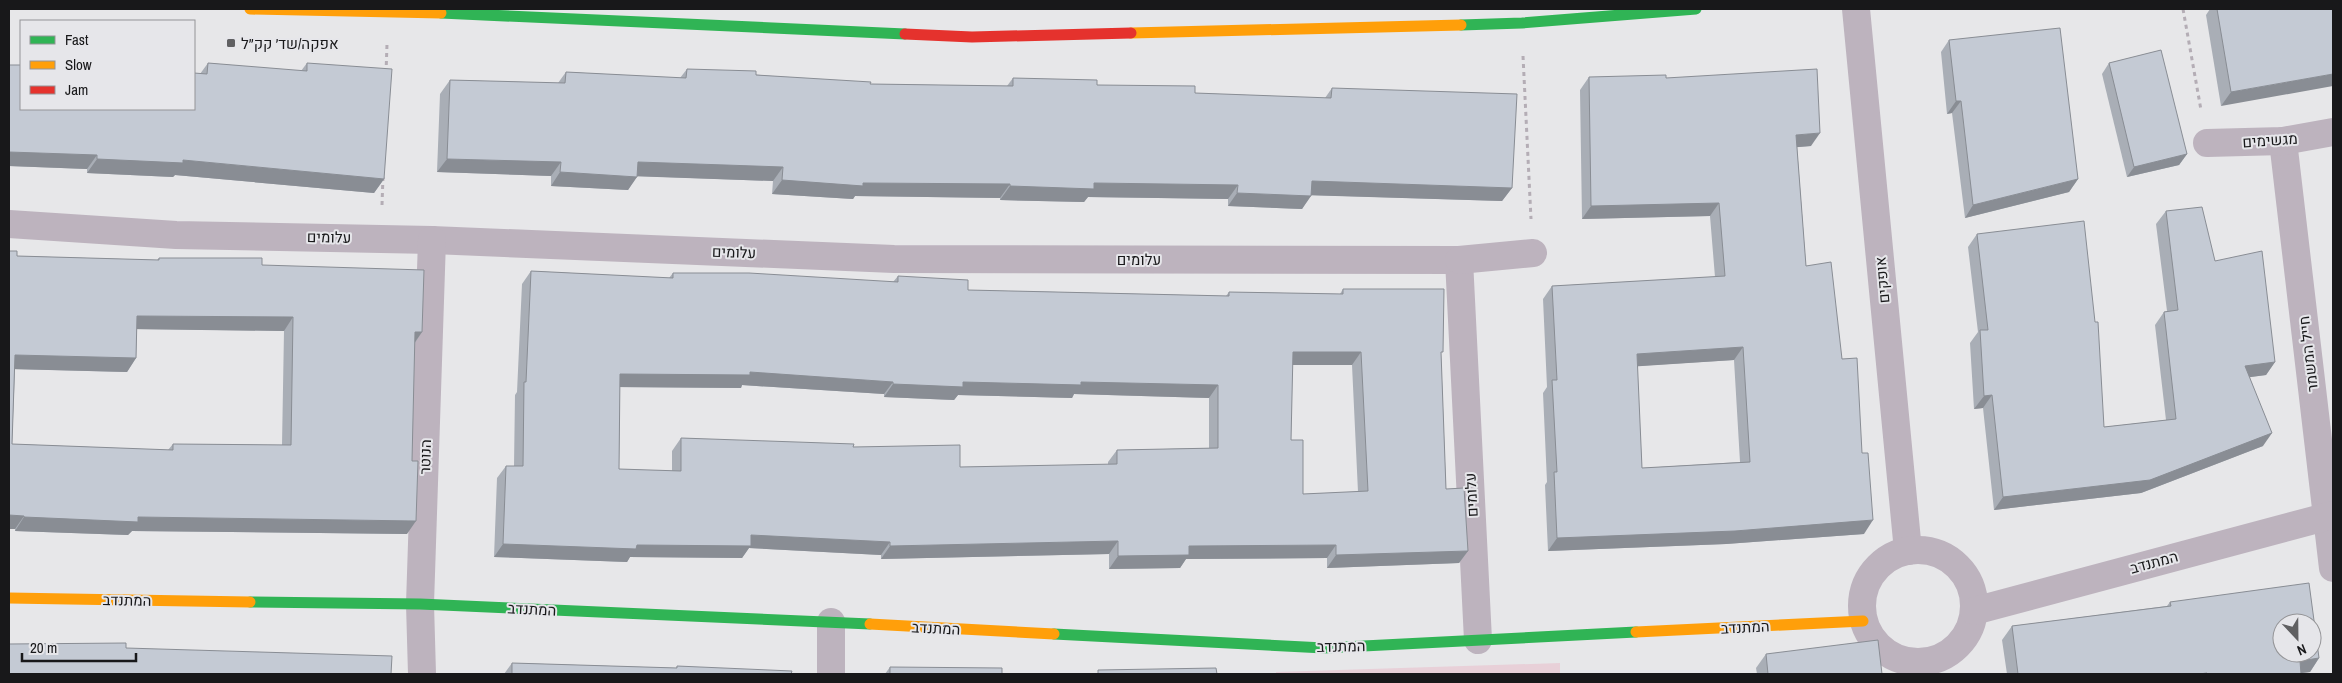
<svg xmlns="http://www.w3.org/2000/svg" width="2342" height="683" font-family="'Archivo Narrow',Heebo,sans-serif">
	<rect width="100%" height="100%" fill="#e7e7e9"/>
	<path fill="#e8d0d8" d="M 1560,663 L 1560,674 L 1276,674 L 1276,672 Z"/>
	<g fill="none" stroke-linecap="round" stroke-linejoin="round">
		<g stroke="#b4adb5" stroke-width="3" stroke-dasharray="4 4" stroke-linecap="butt">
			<path d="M 2183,9 L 2201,110"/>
			<path d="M 1523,56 L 1531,219"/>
			<path d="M 386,73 L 387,44"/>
			<path d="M 382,205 L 383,176"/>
		</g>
		<g stroke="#bdb3be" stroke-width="28">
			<path d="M 1856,9 L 1908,551"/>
			<path d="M 2283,141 L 2333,568"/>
			<path d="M 2207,143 L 2283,141 L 2333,132"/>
			<path d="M 9,224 L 176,235 L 432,240 L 894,259 L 1459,260 L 1478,640"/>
			<path d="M 1459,260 L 1533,253"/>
			<circle cx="1918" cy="606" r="56"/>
			<path d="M 1974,611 L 2333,515"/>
			<path d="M 831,622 L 831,674"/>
			<path d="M 422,674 L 420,604 L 432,240"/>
		</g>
		<g stroke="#30b455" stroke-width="11">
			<path d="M 441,13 L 905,34"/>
			<path d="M 1461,25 L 1522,23 L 1696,9"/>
			<path d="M 250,602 L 420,604 L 870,624"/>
			<path d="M 1054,634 L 1324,648 L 1636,632"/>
		</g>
		<g stroke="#ff9f0a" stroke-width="11">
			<path d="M 250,9 L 441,13"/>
			<path d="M 1131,33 L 1461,25"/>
			<path d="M 9,598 L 250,602"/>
			<path d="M 870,624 L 1054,634"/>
			<path d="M 1636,632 L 1863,621"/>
		</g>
		<path stroke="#e5322d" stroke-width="11" d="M 905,34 L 972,37 L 1131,33"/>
	</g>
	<g fill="#a9aeb6" fill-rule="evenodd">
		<path d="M 2210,9 L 2333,9 L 2221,106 L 2206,15 Z"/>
		<path d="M 1949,40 L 2078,179 L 2069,192 L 1965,218 L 1952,113 L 1947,114 L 1941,52 Z"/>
		<path d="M 208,63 L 301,71 L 307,63 L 384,179 L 374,193 L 175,175 L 173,177 L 87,173 L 87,169 L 9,166 L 9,65 L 200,74 Z"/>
		<path d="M 2109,63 L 2187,154 L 2179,165 L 2127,177 L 2102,74 Z"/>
		<path d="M 687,69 L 870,84 L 1007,86 L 1013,78 L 1195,93 L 1325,98 L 1332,88 L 1512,188 L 1502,201 L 1311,195 L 1302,209 L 1228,206 L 1228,199 L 1088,197 L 1084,202 L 1000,200 L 1000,198 L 855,196 L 853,199 L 772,194 L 773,181 L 637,176 L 628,190 L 551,186 L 551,176 L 437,172 L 440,94 L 450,80 L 558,83 L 566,72 L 680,78 Z"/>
		<path d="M 1589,77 L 1666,78 L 1811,146 L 1797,147 L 1806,266 L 1842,359 L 1864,534 L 1726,544 L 1548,551 L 1545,485 L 1547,482 L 1543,393 L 1547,387 L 1543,299 L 1552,286 L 1715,277 L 1710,216 L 1582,219 L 1580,90 ZM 1734,360 L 1740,462 L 1642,468 L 1637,366 Z"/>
		<path d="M 2166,211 L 2215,261 L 2275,362 L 2266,375 L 2250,377 L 2263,446 L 2141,493 L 1994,510 L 1983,408 L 1974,409 L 1970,343 L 1978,332 L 1968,247 L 1977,234 L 2104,427 L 2166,420 L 2155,325 L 2164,312 L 2167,311 L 2156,224 Z"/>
		<path d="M 9,251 L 17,256 L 157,260 L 159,258 L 262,265 L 422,332 L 415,343 L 407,534 L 132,531 L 128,535 L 15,531 L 15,529 L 9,529 ZM 137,329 L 284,331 L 282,445 L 173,444 L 168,450 L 12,444 L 15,369 L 127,372 L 136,358 Z"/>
		<path d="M 531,271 L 669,278 L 673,273 L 893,282 L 898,276 L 968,290 L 1226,296 L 1229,292 L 1340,294 L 1343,289 L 1441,354 L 1446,489 L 1468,551 L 1459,563 L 1327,568 L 1327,558 L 1186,559 L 1180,568 L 1109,569 L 1109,554 L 881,559 L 881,555 L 749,548 L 742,558 L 630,557 L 627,562 L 494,557 L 497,478 L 506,466 L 514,466 L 515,395 L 517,392 L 522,284 ZM 1292,365 L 1352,365 L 1358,492 L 1303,494 L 1291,440 ZM 742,385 L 884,394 L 884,397 L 954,400 L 958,395 L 1072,398 L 1074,394 L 1209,398 L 1209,448 L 1117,450 L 1108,462 L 1108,465 L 960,467 L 853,447 L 681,438 L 672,451 L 672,471 L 619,469 L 620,387 L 741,388 Z"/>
		<path d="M 2170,602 L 2319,658 L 2310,672 L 2301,673 L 2301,674 L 2007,674 L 2002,640 L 2012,626 L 2167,606 Z"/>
		<path d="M 1766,654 L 1882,674 L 1757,674 L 1756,668 Z"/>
		<path d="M 512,663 L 676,668 L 677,666 L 791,674 L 504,674 Z"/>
		<path d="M 890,667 L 1002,674 L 885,674 Z"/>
	</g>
	<g fill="#898d94">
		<path d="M 2333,74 L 2333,86 L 2221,106 L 2231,92 Z"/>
		<path d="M 1956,101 L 1961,101 L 1952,113 L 1947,114 Z"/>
		<path d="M 1820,133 L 1811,146 L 1787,148 L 1796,135 Z"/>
		<path d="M 9,152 L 97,155 L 87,169 L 9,166 Z"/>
		<path d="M 2187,154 L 2179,165 L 2127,177 L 2134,167 Z"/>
		<path d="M 97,159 L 183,160 L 384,179 L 374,193 L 175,175 L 173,177 L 87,173 Z"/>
		<path d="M 447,159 L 561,162 L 551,176 L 437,172 Z"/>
		<path d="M 638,162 L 783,167 L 773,181 L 629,176 Z"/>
		<path d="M 560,172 L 637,177 L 628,190 L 551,186 Z"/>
		<path d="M 2078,179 L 2069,192 L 1965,218 L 1973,205 Z"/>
		<path d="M 782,180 L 863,183 L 1010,184 L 1000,198 L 855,196 L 853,199 L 772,194 Z"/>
		<path d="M 1312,181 L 1512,188 L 1502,201 L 1302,195 Z"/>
		<path d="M 1094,183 L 1238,185 L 1228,199 L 1088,197 L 1084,202 L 1000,200 L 1010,186 Z"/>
		<path d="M 1237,193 L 1311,196 L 1302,209 L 1228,206 Z"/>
		<path d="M 1719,203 L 1710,216 L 1582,219 L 1591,206 Z"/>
		<path d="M 137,316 L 293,317 L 284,331 L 128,329 Z"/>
		<path d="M 415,332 L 422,332 L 413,345 Z"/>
		<path d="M 1743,347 L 1734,360 L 1627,367 L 1637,354 Z"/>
		<path d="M 1293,352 L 1361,352 L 1352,365 L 1284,365 Z"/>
		<path d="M 15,355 L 136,358 L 127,372 L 9,369 Z"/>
		<path d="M 2275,362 L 2266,375 L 2236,379 L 2245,366 Z"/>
		<path d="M 750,372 L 893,382 L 884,394 L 742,385 L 741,388 L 611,387 L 620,374 Z"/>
		<path d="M 963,382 L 1081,382 L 1218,385 L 1209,398 L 1074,394 L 1072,398 L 958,395 L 954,400 L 884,397 L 893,384 Z"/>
		<path d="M 1992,395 L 1983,408 L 1974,409 L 1984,396 Z"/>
		<path d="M 2272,433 L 2263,446 L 2141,493 L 1994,510 L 2003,497 Z"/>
		<path d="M 9,515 L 24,516 L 15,529 L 9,529 Z"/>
		<path d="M 24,517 L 138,517 L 416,521 L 407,534 L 132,531 L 128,535 L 15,531 Z"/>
		<path d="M 1873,520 L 1864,534 L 1726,544 L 1548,551 L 1557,538 Z"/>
		<path d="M 751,535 L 890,542 L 881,555 L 749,548 L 742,558 L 630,557 L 627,562 L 494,557 L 503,544 L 637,545 Z"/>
		<path d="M 1118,541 L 1109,554 L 881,559 L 890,546 Z"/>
		<path d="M 1336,545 L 1327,558 L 1186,559 L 1180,568 L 1109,569 L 1118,556 L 1189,546 Z"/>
		<path d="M 1468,551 L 1459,563 L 1327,568 L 1336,555 Z"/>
		<path d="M 2319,658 L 2310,672 L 2294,674 L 2300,661 Z"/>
	</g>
	<g fill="#c4cad4" stroke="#898d94" fill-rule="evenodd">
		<path d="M 2217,9 L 2333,9 L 2333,74 L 2231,92 Z"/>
		<path d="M 2060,28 L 2078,179 L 1973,205 L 1961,101 L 1956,101 L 1949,40 Z"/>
		<path d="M 2161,50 L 2187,154 L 2134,167 L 2109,63 Z"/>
		<path d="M 208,63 L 307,71 L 307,63 L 392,69 L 384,179 L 183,160 L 183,163 L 97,159 L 97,155 L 9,152 L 9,65 L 21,65 L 21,109 L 194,109 L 194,73 L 207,74 Z"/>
		<path d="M 687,69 L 756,71 L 756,75 L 871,82 L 870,84 L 1013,86 L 1013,78 L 1097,80 L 1097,85 L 1195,86 L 1195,93 L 1331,98 L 1332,88 L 1517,94 L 1512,188 L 1312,181 L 1311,196 L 1237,193 L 1238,185 L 1094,183 L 1094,189 L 1010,186 L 1010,184 L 863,183 L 863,186 L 782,180 L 783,167 L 638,162 L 637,177 L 560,172 L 561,162 L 447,159 L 450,80 L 565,83 L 566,72 L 686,78 Z"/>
		<path d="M 1817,69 L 1820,133 L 1796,135 L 1806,266 L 1831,262 L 1842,359 L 1857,358 L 1862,453 L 1868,453 L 1873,520 L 1735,531 L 1557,538 L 1554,472 L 1557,472 L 1552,380 L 1557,380 L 1552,286 L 1725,276 L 1719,203 L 1591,206 L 1589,77 L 1666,75 L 1666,78 ZM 1743,347 L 1750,462 L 1642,468 L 1637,354 Z"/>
		<path d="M 2202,207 L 2215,261 L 2262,251 L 2275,362 L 2245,366 L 2272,433 L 2150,480 L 2003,497 L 1992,395 L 1984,396 L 1980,330 L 1988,330 L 1977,234 L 2084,221 L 2095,322 L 2098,322 L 2104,427 L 2176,419 L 2164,312 L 2178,310 L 2166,211 Z"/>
		<path d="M 9,251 L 17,251 L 17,256 L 159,260 L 159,258 L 262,258 L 262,265 L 424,270 L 422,332 L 415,332 L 412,461 L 418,461 L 416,521 L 138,517 L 138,522 L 24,517 L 24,516 L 9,515 ZM 137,316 L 293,317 L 291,445 L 173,444 L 173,450 L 12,444 L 15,355 L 136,358 Z"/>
		<path d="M 531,271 L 673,278 L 673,273 L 749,273 L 898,282 L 898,276 L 968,280 L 968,290 L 1229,296 L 1229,292 L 1343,294 L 1343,289 L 1444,289 L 1443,352 L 1441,352 L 1446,489 L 1464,488 L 1468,551 L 1336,555 L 1336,545 L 1189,546 L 1189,555 L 1118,556 L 1118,541 L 890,546 L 890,542 L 751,535 L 751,546 L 637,545 L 636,549 L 503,544 L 506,466 L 523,466 L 524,382 L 526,382 ZM 1293,352 L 1361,352 L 1368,491 L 1303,494 L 1303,440 L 1291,440 ZM 750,372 L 893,382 L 893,384 L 963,387 L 963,382 L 1081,385 L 1081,382 L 1218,385 L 1218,448 L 1117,450 L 1117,464 L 960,467 L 960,445 L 853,447 L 854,444 L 681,438 L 681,471 L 619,469 L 620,374 L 750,375 Z"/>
		<path d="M 2309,583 L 2319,658 L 2300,661 L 2301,674 L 2208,674 L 2207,673 L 2199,674 L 2018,674 L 2012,626 L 2171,606 L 2170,602 ZM 2282,623 L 2312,623 L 2312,653 L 2282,653 Z"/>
		<path d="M 1878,640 L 1882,674 L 1768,674 L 1766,654 Z"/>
		<path d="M 126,643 L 126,648 L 392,656 L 391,674 L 9,674 L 9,644 Z"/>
		<path d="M 512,663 L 677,668 L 677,666 L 792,671 L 791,674 L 512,674 Z"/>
		<path d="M 890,667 L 1002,668 L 1002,674 L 890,674 Z"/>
		<path d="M 1216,668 L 1217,674 L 1098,674 L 1098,670 Z"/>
	</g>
	<rect fill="#606062" stroke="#e6e6ea" stroke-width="2" x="226" y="38" width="10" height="10" rx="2.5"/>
	<g text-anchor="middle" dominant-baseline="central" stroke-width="4" stroke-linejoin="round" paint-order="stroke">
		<g font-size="15" fill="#18181a" stroke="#e6e6ea" text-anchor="start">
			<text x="241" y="43">אפקה/שד׳ קק״ל</text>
		</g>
		<g font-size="15" fill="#18181a" stroke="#e6e6ea">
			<text transform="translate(2270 140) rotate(-4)">מגשימים</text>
			<text transform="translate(329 237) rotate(1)">עלומים</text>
			<text transform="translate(734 252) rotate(2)">עלומים</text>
			<text x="1139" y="259">עלומים</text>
			<text transform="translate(1882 280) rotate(-95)">אופקים</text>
			<text transform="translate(2308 354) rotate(-97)">חייל המשמר</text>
			<text transform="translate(425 457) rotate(-88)">הנוטר</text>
			<text transform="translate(1471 495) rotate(-93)">עלומים</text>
			<text transform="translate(2154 562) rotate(-15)">המתנדב</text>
			<text transform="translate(127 600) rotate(1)">המתנדב</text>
			<text transform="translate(532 609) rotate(3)">המתנדב</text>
			<text transform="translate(1745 627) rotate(-3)">המתנדב</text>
			<text transform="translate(936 628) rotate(3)">המתנדב</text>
			<text transform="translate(1341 646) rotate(-1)">המתנדב</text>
		</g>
	</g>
	<rect width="2342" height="683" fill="none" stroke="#18181a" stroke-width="20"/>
	<rect x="20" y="20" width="175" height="90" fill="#e6e6ea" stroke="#949497"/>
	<rect x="30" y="36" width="25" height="8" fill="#30b455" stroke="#949497"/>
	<text x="65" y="45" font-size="15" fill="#18181a">Fast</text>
	<rect x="30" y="61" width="25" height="8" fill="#ff9f0a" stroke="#949497"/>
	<text x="65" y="70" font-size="15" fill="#18181a">Slow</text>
	<rect x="30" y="86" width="25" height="8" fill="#e5322d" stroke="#949497"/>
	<text x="65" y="95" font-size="15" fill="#18181a">Jam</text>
	<g transform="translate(2297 638) rotate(158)"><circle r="24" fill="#e6e6ea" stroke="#949497"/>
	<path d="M0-4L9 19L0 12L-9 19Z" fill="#606062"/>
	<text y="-8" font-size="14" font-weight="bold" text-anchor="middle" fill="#18181a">N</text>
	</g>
	<path d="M22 653v8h114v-8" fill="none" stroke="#18181a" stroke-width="2.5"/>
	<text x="30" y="653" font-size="15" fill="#18181a" stroke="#e6e6ea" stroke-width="4" paint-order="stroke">20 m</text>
</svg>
